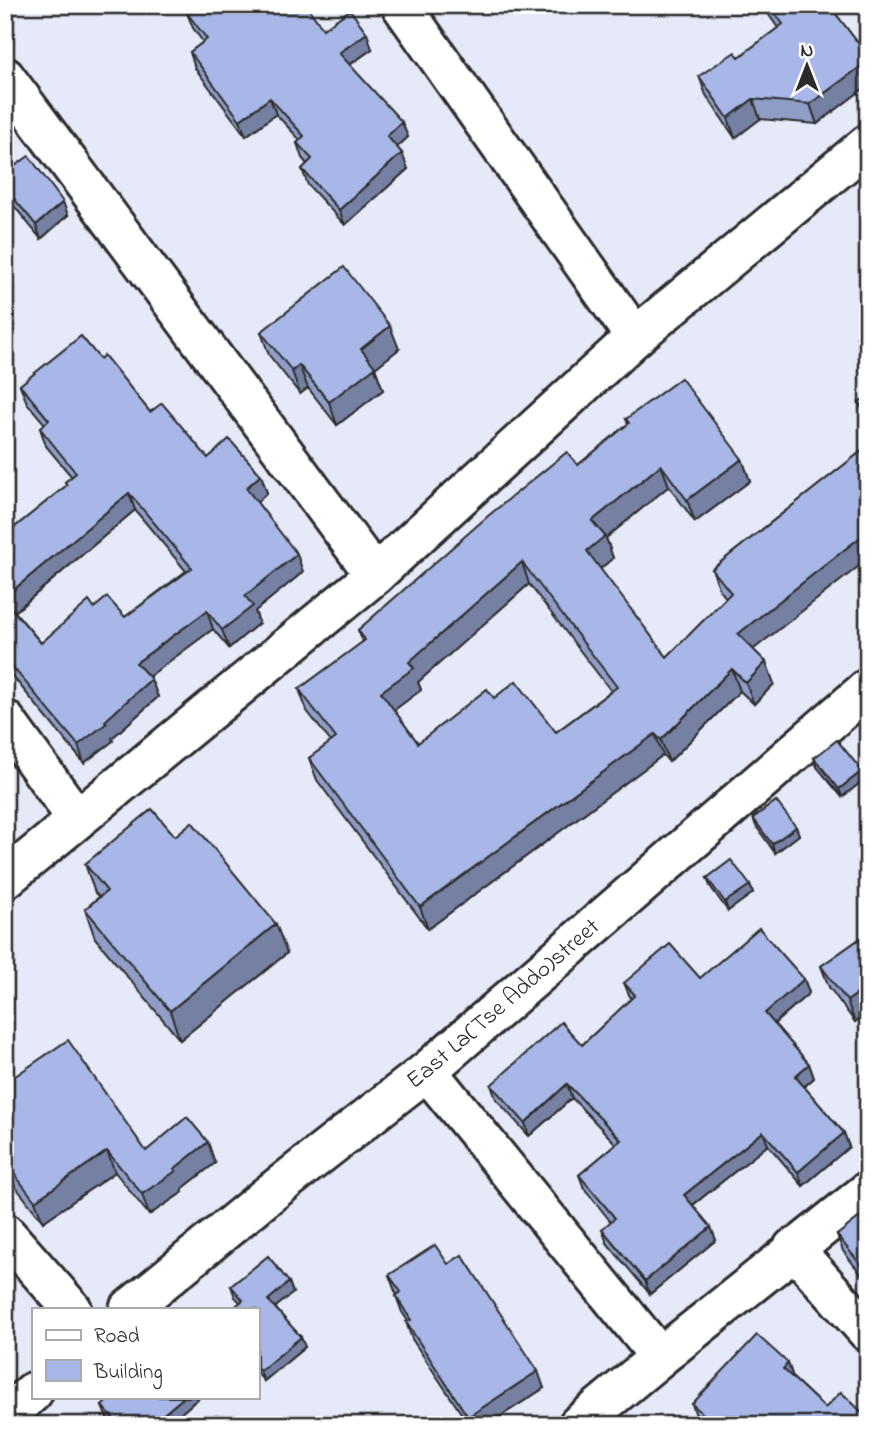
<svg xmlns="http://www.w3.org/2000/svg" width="873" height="1430" font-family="'Indie Flower',sans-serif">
	<rect width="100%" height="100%" fill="#e5e9f8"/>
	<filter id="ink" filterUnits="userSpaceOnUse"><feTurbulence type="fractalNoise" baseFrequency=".0143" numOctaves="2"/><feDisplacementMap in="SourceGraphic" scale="14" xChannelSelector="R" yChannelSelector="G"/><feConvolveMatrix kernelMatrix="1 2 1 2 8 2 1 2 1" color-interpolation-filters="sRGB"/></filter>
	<g filter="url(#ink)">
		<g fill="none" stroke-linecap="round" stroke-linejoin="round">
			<defs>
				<g id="minor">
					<path d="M 401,5 L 635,337"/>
					<path d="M 5,77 L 375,575"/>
					<path d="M 5,720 L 77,819"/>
					<path d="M 5,879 L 375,575 L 635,337 L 868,144"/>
					<path d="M 427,1071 L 660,1357 L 868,1191"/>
					<path d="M 5,1233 L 72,1309"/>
					<path d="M 793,1248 L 868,1332"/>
					<path id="s1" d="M 129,1309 L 268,1195 L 427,1071 L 868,688"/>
					<path d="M 5,1417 L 33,1392"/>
					<path d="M 578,1425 L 660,1357"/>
				</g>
			</defs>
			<use href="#minor" stroke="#2b2b2b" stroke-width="44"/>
			<use href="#minor" stroke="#fff" stroke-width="38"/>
		</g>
		<g fill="#909dc7" stroke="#2b2b2b" stroke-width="2" fill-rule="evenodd">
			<path d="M 762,5 L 829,5 L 868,56 L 868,85 L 817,124 L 760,119 L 735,138 L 706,95 L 699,76 L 739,57 L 778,28 Z"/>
			<path d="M 187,13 L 323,29 L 372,49 L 350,65 L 408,137 L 397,147 L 408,169 L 345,225 L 308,185 L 302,169 L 307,164 L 302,158 L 297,143 L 300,140 L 276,114 L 246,136 L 195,68 L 190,52 L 203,42 L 193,28 Z"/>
			<path d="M 5,173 L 68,215 L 41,239 L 5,195 Z"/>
			<path d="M 868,328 L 868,362 L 865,358 L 857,337 Z"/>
			<path d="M 261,332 L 399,349 L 375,368 L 383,390 L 337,425 L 308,388 L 300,394 L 269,355 Z"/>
			<path d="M 100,359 L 150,412 L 208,458 L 261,475 L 267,493 L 257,502 L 303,572 L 255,611 L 259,623 L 229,648 L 213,629 L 149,676 L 158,697 L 112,738 L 113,741 L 84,763 L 9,672 L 5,663 L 5,535 L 66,486 L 65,482 L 72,477 L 46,446 L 40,428 L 45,424 L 27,403 L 20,385 ZM 135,510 L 186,571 L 125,617 L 94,608 L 41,643 L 15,612 Z"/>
			<path d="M 868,396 L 868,425 L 859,402 Z"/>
			<path d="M 626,419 L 742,459 L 750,481 L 695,522 L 669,486 L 606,538 L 613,558 L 600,569 L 667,657 L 726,598 L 720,590 L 712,569 L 868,446 L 753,650 L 766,662 L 774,684 L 754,704 L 740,691 L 669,762 L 663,755 L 428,929 L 317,780 L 309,758 L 331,742 L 307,711 L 299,689 L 363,642 L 358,630 L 578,465 L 628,424 ZM 529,584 L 611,691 L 556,732 L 494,698 L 418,743 L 394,710 L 421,690 L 418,682 Z"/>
			<path d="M 814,758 L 865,779 L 842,797 L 817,767 Z"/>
			<path d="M 753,818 L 796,827 L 799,835 L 775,853 L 756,826 Z"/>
			<path d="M 175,836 L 287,953 L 180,1040 L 95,938 L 85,909 L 99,897 L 95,893 L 85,864 Z"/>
			<path d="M 707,878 L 750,885 L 753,893 L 728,911 L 710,886 Z"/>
			<path d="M 868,933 L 868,1012 L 855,1022 L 829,987 L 821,966 Z"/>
			<path d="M 700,978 L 804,979 L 809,993 L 774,1024 L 809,1064 L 814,1078 L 804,1087 L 844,1133 L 849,1147 L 803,1186 L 768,1145 L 693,1205 L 716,1240 L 650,1294 L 607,1243 L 602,1229 L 611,1222 L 584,1188 L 579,1175 L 616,1144 L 572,1098 L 529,1136 L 496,1099 L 491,1085 L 582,1045 L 631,999 L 624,983 Z"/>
			<path d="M 5,1083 L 146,1151 L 215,1163 L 182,1189 L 183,1192 L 149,1215 L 115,1172 L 43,1222 L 5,1173 Z"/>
			<path d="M 868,1225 L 868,1283 L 843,1251 L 837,1235 Z"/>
			<path d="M 448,1264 L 544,1388 L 487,1425 L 469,1425 L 412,1339 L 406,1322 L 408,1321 L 402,1312 L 396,1296 L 397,1295 L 395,1291 L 389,1275 Z"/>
			<path d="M 289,1282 L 293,1293 L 275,1307 L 305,1347 L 264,1381 L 257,1373 L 257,1309 L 240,1302 L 235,1297 L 231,1286 Z"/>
			<path d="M 788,1363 L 793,1378 L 825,1408 L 868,1425 L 701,1425 L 699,1424 L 692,1404 Z"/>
			<path d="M 200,1397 L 167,1425 L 113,1425 L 106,1416 L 102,1406 Z"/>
		</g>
		<g fill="#7680a2" stroke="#2b2b2b" stroke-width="2">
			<path d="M 62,5 L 70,5 L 64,11 Z"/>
			<path d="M 125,5 L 133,5 L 127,11 Z"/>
			<path d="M 367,33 L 372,49 L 345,68 L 339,53 Z"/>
			<path d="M 868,61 L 868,85 L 817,124 L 810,104 Z"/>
			<path d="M 270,98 L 276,114 L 246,136 L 240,120 Z"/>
			<path d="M 753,99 L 760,119 L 735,138 L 728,118 Z"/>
			<path d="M 402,122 L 408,137 L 393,151 L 387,136 Z"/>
			<path d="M 402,153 L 408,169 L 345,225 L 339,210 Z"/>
			<path d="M 63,202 L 68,215 L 41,239 L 36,225 Z"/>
			<path d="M 390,326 L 399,349 L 375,368 L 383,390 L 337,425 L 329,402 L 361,349 Z"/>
			<path d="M 299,365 L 308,388 L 300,394 L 292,371 Z"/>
			<path d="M 742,459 L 750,481 L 695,522 L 687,500 Z"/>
			<path d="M 661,465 L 669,486 L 606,538 L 613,558 L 595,573 L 587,551 L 592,521 Z"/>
			<path d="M 261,475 L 267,493 L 253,506 L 246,488 Z"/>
			<path d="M 129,493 L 135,510 L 12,614 L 5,601 L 5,597 Z"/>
			<path d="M 868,531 L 868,559 L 745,656 L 738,634 Z"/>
			<path d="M 297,554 L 303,572 L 255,611 L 259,623 L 229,648 L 222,630 L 245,596 Z"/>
			<path d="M 522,562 L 529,584 L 418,682 L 421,690 L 389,714 L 381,692 L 409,662 Z"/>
			<path d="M 207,611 L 213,629 L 143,681 L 136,663 Z"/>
			<path d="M 766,662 L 774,684 L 754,704 L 746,683 Z"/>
			<path d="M 732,669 L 740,691 L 669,762 L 661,740 Z"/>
			<path d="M 151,679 L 158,697 L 112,738 L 113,741 L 84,763 L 78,745 Z"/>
			<path d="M 655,734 L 663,755 L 428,929 L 420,907 Z"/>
			<path d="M 862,771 L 865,779 L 842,797 L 839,789 Z"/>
			<path d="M 796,827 L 799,835 L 775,853 L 772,844 Z"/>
			<path d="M 750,885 L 753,893 L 728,911 L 725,902 Z"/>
			<path d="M 276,924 L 287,953 L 180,1040 L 170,1011 Z"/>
			<path d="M 804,979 L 809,993 L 770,1027 L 765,1013 Z"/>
			<path d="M 864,989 L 868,1000 L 868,1012 L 855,1022 L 847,1001 Z"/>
			<path d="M 809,1064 L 814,1078 L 800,1090 L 795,1076 Z"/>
			<path d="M 567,1084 L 572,1098 L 529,1136 L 525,1123 Z"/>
			<path d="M 763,1132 L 768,1145 L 689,1208 L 684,1195 Z"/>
			<path d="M 844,1133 L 849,1147 L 803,1186 L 798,1172 Z"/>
			<path d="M 208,1142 L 215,1163 L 182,1189 L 183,1192 L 149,1215 L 142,1194 Z"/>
			<path d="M 107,1151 L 115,1172 L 43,1222 L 35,1201 Z"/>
			<path d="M 711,1227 L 716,1240 L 650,1294 L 645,1281 Z"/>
			<path d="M 289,1282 L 293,1293 L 272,1310 L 268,1300 Z"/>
			<path d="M 5,1306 L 13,1328 L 5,1335 Z"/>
			<path d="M 301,1337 L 305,1347 L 264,1381 L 260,1371 Z"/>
			<path d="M 788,1363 L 795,1383 L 783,1369 Z"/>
			<path d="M 538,1371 L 544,1388 L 487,1425 L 471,1425 L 468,1417 Z"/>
			<path d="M 184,1397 L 200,1397 L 167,1425 L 155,1425 L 154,1422 Z"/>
			<path d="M 150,1417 L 152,1425 L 141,1425 Z"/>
		</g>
		<g fill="#a8b7e7" stroke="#2b2b2b" stroke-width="2" fill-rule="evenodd">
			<path d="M 197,5 L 306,5 L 323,29 L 350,10 L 367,33 L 339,53 L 402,122 L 387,136 L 402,153 L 339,210 L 302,169 L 312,159 L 297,143 L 304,136 L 270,98 L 240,120 L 190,52 L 207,39 L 187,13 Z"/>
			<path d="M 769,5 L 829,5 L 868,56 L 868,61 L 810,104 L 753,99 L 728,118 L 699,76 L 735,52 L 739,57 L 783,24 Z"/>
			<path d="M 29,156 L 63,202 L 36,225 L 5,188 L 5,173 Z"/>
			<path d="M 344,267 L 390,326 L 361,349 L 375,367 L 329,402 L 299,365 L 292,371 L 261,332 Z"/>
			<path d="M 868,328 L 868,350 L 857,337 Z"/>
			<path d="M 81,336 L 100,359 L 104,355 L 150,412 L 162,403 L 208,458 L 229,439 L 261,475 L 246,488 L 297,554 L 245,596 L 253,606 L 222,630 L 207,611 L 136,663 L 151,679 L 105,721 L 107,723 L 78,745 L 5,658 L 5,652 L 7,651 L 5,649 L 5,535 L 67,485 L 65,482 L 76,473 L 40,428 L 49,420 L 20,385 ZM 129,493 L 192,568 L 125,617 L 107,597 L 94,608 L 89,601 L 41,643 L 5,601 L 5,597 Z"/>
			<path d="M 681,378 L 742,459 L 687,500 L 661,465 L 592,521 L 605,536 L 587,551 L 667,657 L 731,593 L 712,569 L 868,446 L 868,531 L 738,634 L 766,662 L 746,683 L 732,669 L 661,740 L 655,734 L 420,907 L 309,758 L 336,738 L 299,689 L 365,640 L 358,630 L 488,516 L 567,452 L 578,465 L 629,423 L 626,419 ZM 522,562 L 617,687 L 556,732 L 516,681 L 494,698 L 487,689 L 418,743 L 381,692 L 414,668 L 409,662 Z"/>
			<path d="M 868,396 L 868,414 L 859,402 Z"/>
			<path d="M 837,740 L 862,771 L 839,789 L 814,758 Z"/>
			<path d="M 776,801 L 796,827 L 772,844 L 753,818 Z"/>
			<path d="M 152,809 L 175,836 L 192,822 L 276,924 L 170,1011 L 85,909 L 107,891 L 85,864 Z"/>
			<path d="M 731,860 L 750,885 L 725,902 L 707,878 Z"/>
			<path d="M 759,928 L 804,979 L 765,1013 L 809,1064 L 795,1076 L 844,1133 L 798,1172 L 763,1132 L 684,1195 L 711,1227 L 645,1281 L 602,1229 L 615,1218 L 579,1175 L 621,1140 L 567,1084 L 525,1123 L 491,1085 L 561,1022 L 582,1045 L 635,995 L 624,983 L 670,944 L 700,978 Z"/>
			<path d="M 868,933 L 868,994 L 864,989 L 847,1001 L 821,966 Z"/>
			<path d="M 68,1040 L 146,1151 L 187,1117 L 208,1142 L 174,1169 L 176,1171 L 142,1194 L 107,1151 L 35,1201 L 5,1162 L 5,1083 Z"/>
			<path d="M 861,1216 L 868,1225 L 868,1274 L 837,1235 Z"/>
			<path d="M 435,1245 L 448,1264 L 462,1255 L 538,1371 L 468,1417 L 406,1322 L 411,1320 L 396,1296 L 401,1292 L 389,1275 Z"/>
			<path d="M 268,1256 L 289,1282 L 268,1300 L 301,1337 L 260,1371 L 257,1367 L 257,1309 L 232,1309 L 243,1300 L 231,1286 Z"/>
			<path d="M 757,1335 L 788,1363 L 783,1369 L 825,1408 L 841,1392 L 868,1418 L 868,1423 L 866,1425 L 715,1425 L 692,1404 Z"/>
			<path d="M 111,1397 L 184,1397 L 154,1422 L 150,1417 L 141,1425 L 119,1425 L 102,1406 Z"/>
			<path d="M 445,1417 L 451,1425 L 434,1425 Z"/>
		</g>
	</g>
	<g text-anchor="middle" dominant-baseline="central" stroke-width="5" stroke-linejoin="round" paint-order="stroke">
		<g font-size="24" fill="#2b2b2b" stroke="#fff">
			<text stroke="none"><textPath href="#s1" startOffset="483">East La(Tse Addo)street</textPath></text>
		</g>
	</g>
	<rect width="873" height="1430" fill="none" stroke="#fff" stroke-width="28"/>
	<rect x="14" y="14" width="845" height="1402" fill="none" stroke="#2b2b2b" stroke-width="2.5" filter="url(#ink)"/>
	<rect x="32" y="1308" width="228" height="91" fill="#ffffff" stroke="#aaaaaa" stroke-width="2"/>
	<rect x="46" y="1330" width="35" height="10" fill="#ffffff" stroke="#aaaaaa" stroke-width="2"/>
	<text x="94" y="1342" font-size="21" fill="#2b2b2b">Road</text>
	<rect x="46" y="1360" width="35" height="21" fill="#a8b7e7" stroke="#aaaaaa" stroke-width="2"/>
	<text x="94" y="1378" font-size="21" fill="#2b2b2b">Building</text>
	<g transform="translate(807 66)" stroke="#ffffff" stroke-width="5" paint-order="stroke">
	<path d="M0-5L12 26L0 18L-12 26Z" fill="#2b2b2b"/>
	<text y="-10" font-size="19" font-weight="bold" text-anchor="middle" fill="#2b2b2b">N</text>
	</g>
</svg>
